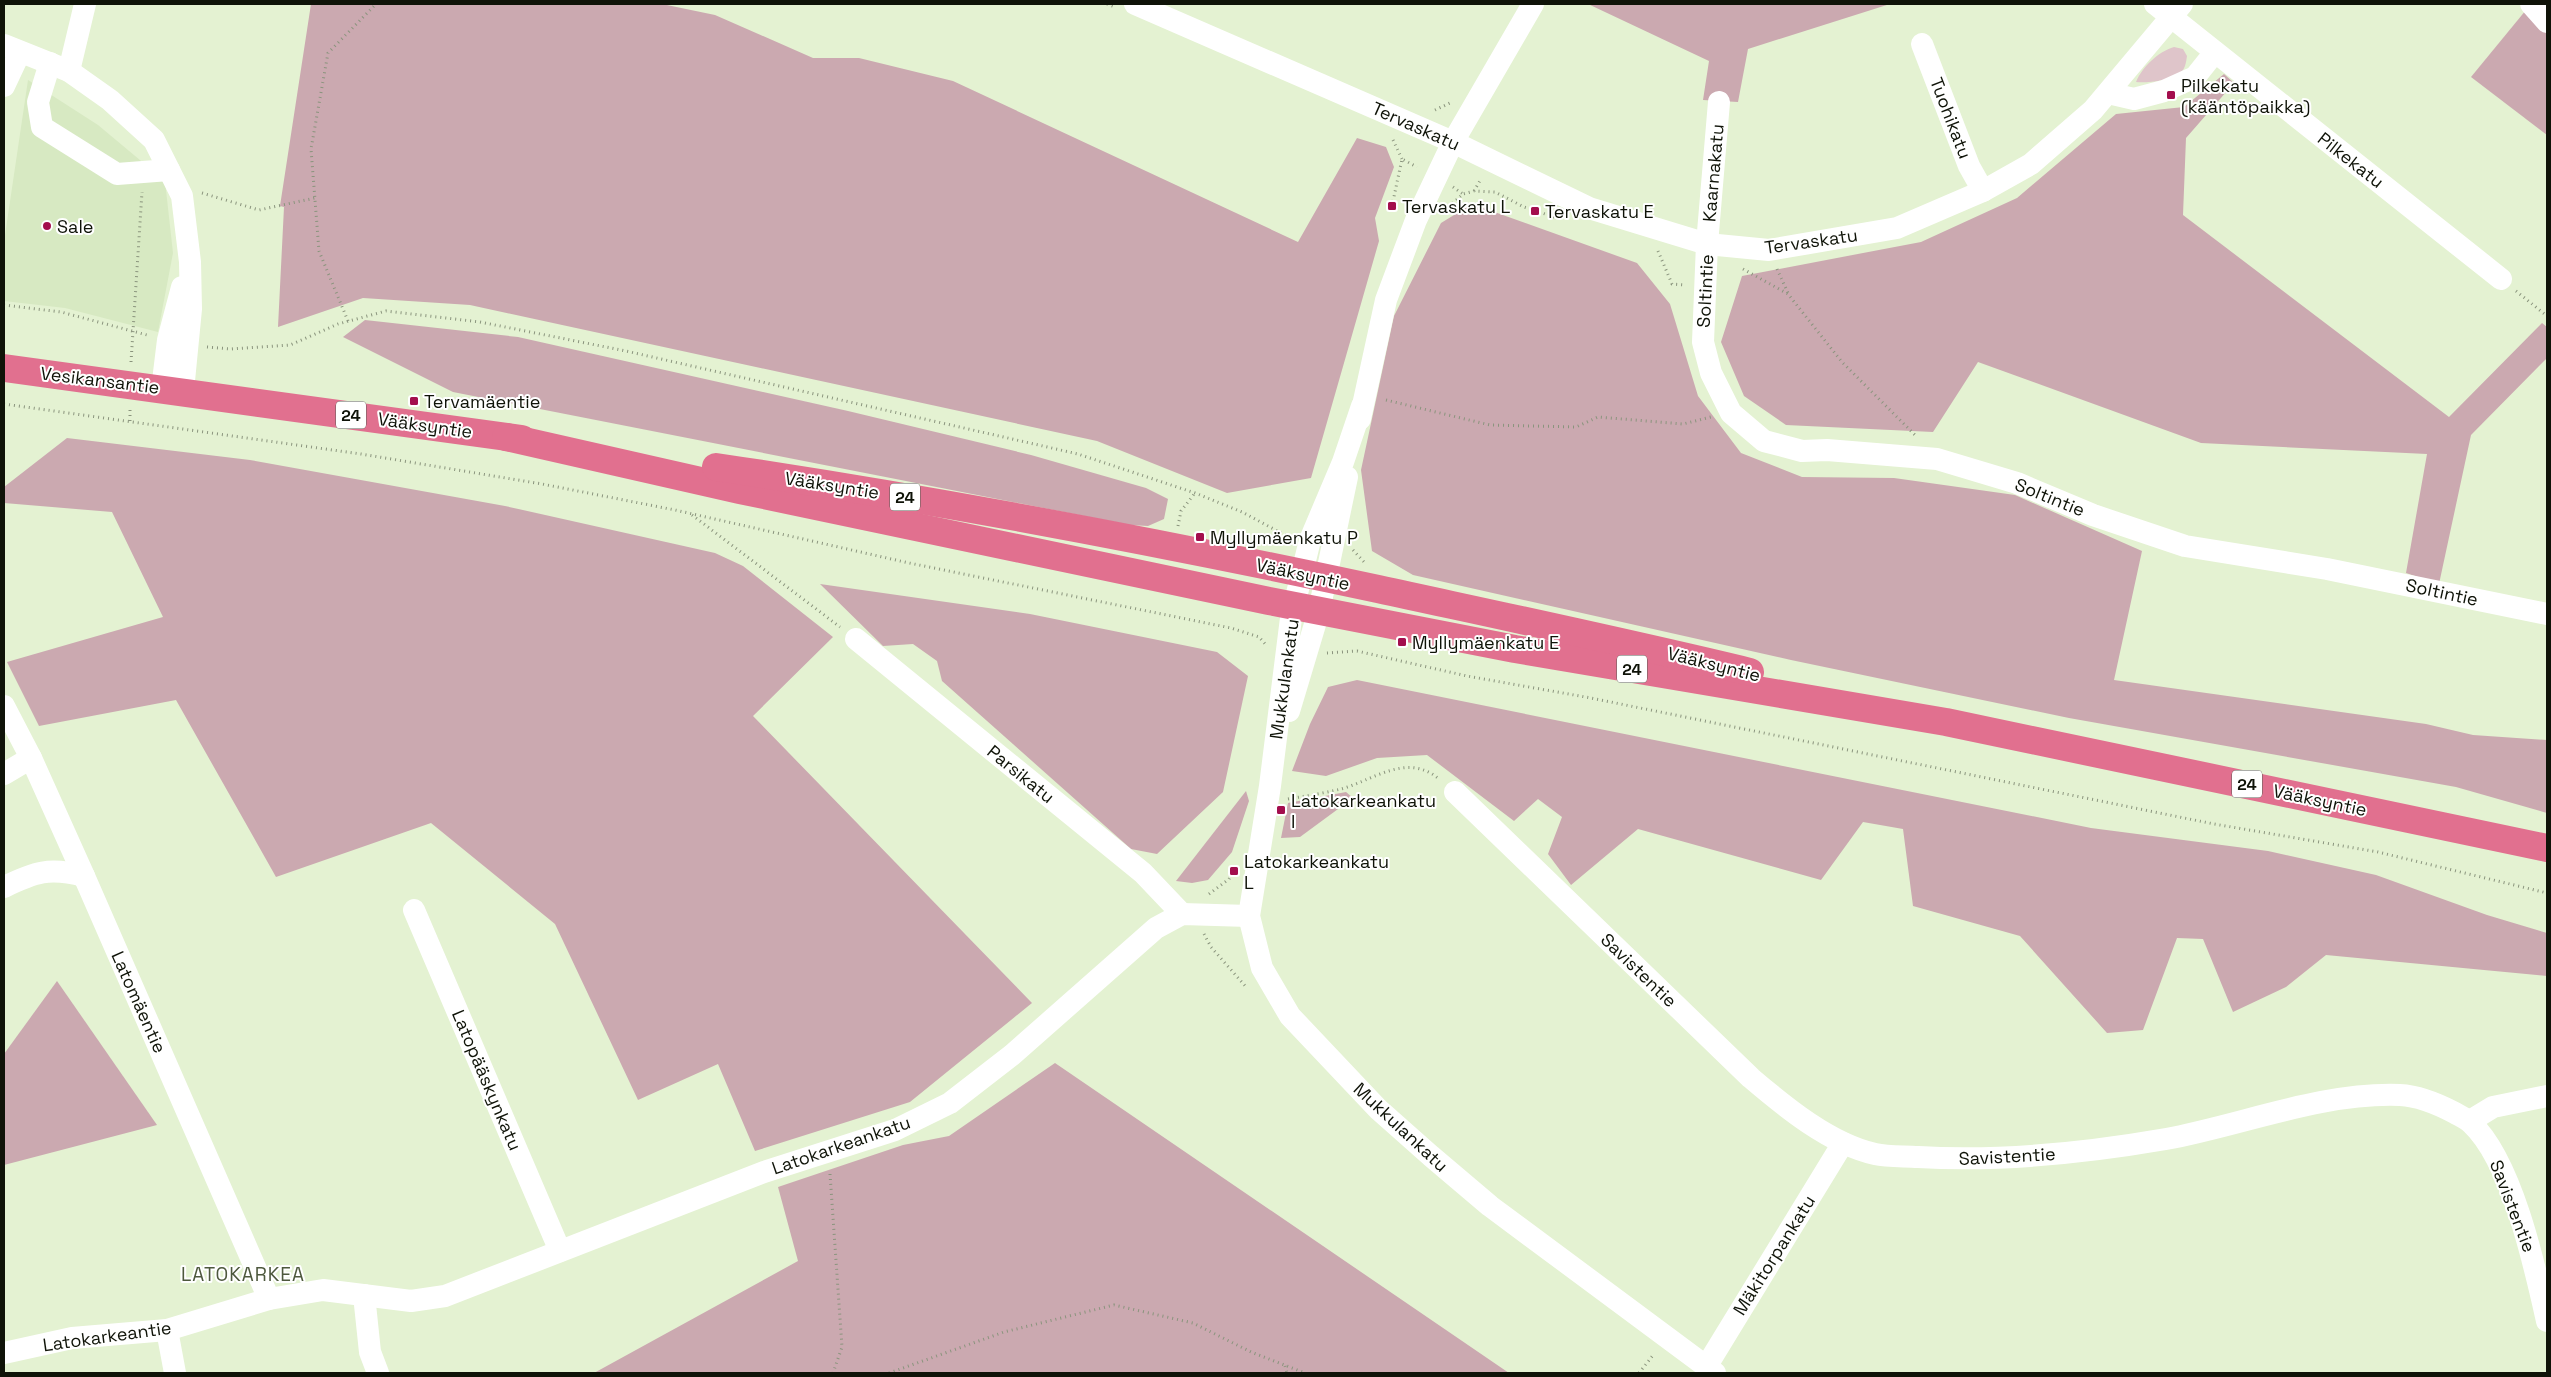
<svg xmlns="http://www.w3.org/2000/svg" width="2551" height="1377" font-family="'Space Grotesk',sans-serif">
	<rect width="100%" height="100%" fill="#e4f2d2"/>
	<path fill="#d7e9c2" d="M 28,80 L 98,125 L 165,181 L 173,253 L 158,332 L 65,308 L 4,301 L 4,242 Z"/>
	<path fill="#dfc5ca" d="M 2174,47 L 2183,49 L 2187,56 C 2186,63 2185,70 2179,74 C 2169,81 2147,83 2136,82 C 2143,66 2158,52 2174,47 Z"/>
	<g fill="#cba9b0">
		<path d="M 311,4 L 662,4 L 715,15 L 813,58 L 859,58 L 953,81 L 1298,242 L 1357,138 L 1386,147 L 1394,167 L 1375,218 L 1379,241 L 1311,478 L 1227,493 L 1097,441 L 470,305 L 363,298 L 278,327 L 284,207 L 280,206 Z"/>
		<path d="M 1588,4 L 1890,4 L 1748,49 L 1738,102 L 1703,100 L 1709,61 Z"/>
		<path d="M 2526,10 L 2547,32 L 2547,135 L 2471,77 Z"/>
		<path d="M 2224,74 L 2234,83 L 2186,138 L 2183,215 L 2449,417 L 2542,323 L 2547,327 L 2547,358 L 2471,435 L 2439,584 L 2406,573 L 2427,454 L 2201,443 L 1978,362 L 1933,432 L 1786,425 L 1744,396 L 1721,342 L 1742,276 L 1921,242 L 2017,198 L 2116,114 L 2184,107 Z"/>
		<path d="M 1472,204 L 1637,263 L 1670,304 L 1698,396 L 1741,453 L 1802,477 L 1894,478 L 2015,495 L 2142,551 L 2114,680 L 2426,724 L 2473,735 L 2547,740 L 2547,813 L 2456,787 L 2069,718 L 1791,660 L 1413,575 L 1372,551 L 1361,470 L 1394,316 L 1441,223 Z"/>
		<path d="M 365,320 L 518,337 L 848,411 L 1031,455 L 1146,488 L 1168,499 L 1164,519 L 1148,526 L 1130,525 L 453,392 L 343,337 Z"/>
		<path d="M 67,438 L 250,460 L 505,506 L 715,553 L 743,566 L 833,637 L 753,716 L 1032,1003 L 910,1102 L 755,1151 L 718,1064 L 638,1100 L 555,924 L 431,823 L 276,877 L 176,700 L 39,726 L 7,662 L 163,617 L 112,512 L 4,503 L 4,487 Z"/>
		<path d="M 820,584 L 1030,614 L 1217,652 L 1248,676 L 1223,792 L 1157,854 L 1131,849 L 942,681 L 937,661 L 913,644 L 883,646 Z"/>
		<path d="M 1357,680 L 2091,828 L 2268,851 L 2376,875 L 2487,915 L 2547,933 L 2547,976 L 2326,955 L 2286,987 L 2233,1012 L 2203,939 L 2177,938 L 2143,1030 L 2107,1033 L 2020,936 L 1913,906 L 1903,829 L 1863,822 L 1821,880 L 1638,829 L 1571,885 L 1548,854 L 1562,817 L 1538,799 L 1514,821 L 1427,755 L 1377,758 L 1326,776 L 1292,771 L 1310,724 L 1328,687 Z"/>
		<path d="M 1246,791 L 1249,801 L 1232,852 L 1208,880 L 1192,883 L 1176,881 Z"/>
		<path d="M 1346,792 L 1353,798 L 1300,837 L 1281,838 L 1288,803 Z"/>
		<path d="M 57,981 L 157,1125 L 4,1165 L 4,1054 Z"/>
		<path d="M 1055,1063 L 1509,1373 L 594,1373 L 798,1261 L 778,1187 L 903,1145 L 949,1136 Z"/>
	</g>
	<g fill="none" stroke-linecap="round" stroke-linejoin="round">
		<g stroke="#8a947d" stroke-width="3" stroke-dasharray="1 4" stroke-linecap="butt">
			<path d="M 1107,4 L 1115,7"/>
			<path d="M 1435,110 L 1450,103"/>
			<path d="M 1393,140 L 1402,159"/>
			<path d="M 1453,187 L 1463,194"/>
			<path d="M 1474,191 L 1481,179"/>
			<path d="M 202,193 L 259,210 L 315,198"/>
			<path d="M 1392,206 L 1402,159 L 1417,167"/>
			<path d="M 1445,210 L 1463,194 L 1474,191 L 1495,192 L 1524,207 L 1557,218"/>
			<path d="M 1658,251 L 1672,284 L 1685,285"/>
			<path d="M 1743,269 L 1788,294 L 1842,362 L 1915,435"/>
			<path d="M 1777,269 L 1788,293"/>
			<path d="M 2516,291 L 2547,316"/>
			<path d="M 4,305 L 61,312 L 147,335"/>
			<path d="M 348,321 L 319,251 L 311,149 L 328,53 L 376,4"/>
			<path d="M 207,347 L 231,349 L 290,345 L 338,324 L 386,311 L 480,322 L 626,351 L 1078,454 L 1195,493 L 1242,512 L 1283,534 L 1291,536"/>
			<path d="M 131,362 L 142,192"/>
			<path d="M 1386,400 L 1490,425 L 1576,427 L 1598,417 L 1683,424 L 1711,417"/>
			<path d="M 4,404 L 361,454 L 542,484 L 675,510 L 909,563 L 1231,628 L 1259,637 L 1267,646"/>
			<path d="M 130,421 L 130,409"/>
			<path d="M 692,515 L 840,627"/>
			<path d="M 1178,526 L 1181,511 L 1195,493"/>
			<path d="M 1353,550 L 1364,562"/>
			<path d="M 1327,653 L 1357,651 L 1467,676 L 1591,698 L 2214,824 L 2378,852 L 2547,893"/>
			<path d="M 1288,799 C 1306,796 1324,793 1341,789 C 1374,780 1407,752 1439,779"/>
			<path d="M 1209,894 L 1229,879 L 1233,872"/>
			<path d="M 1204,934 L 1211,947 L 1247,988"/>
			<path d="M 830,1174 L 842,1347 L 833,1373"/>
			<path d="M 1285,1366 L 1287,1373"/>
			<path d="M 889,1373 L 1004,1332 L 1114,1305 L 1193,1323 L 1251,1352 L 1305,1373"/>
			<path d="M 1639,1373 L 1654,1354"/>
		</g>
		<g stroke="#fff" stroke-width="22">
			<path d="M 1135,4 L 1453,142 L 1589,208 L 1707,244 L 1769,250 L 1897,228 L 1983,191 L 2031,164 L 2093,110 L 2182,4"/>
			<path d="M 2155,4 L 2501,279"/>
			<path d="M 2531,4 L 2547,22"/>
			<path d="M 1922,44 L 1969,166 L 1983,191"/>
			<path d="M 4,45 L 69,71 L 110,100 L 154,140 L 182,196 L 190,262 L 191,309 L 183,391"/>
			<path d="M 50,63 L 38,102 L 42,127 L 117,174 L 169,170"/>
			<path d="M 69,71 L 85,4"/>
			<path d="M 4,86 L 20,52"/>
			<path d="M 2108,93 L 2134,99 L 2164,91 L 2195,77 L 2215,52"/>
			<path d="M 1719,102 L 1707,244 L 1703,342 L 1711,373 L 1731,413 L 1764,441 L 1802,451 L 1827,450 L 1937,459 L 2017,483 L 2093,515 L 2185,546 L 2327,569 L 2547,614"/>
			<path d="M 162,389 L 168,340 L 182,287"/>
			<path d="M 1362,406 L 1343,462 L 1310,540 L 1291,618 L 1270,786 L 1249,916 L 1262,968 L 1290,1016 L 1378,1109 L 1431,1156 L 1490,1206 L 1715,1373"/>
			<path d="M 1360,419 L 1386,300 L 1416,220 L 1453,142 L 1533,4"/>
			<path d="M 856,639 L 1143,873 L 1182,914"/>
			<path d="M 4,706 L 31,758 L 84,876 L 269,1299"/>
			<path d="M 1289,711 L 1319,611 L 1347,477"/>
			<path d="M 4,774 L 31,758"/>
			<path d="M 1455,792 L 1751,1078 C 1785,1107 1830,1144 1875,1154 C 1888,1157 1904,1156 1918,1157 C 2000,1162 2085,1153 2166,1139 C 2242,1125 2322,1092 2400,1095 C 2419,1096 2438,1104 2455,1113 C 2460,1116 2467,1119 2471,1123 C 2512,1161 2535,1267 2547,1321"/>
			<path d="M 4,887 C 35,872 49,867 84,876"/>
			<path d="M 414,910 L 560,1251"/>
			<path d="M 2470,1121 L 2493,1107 L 2547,1096"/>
			<path d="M 364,1295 L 370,1352 L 378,1373"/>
			<path d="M 167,1330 L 175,1373"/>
			<path d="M 4,1353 L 72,1338 L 167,1330 L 269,1299 L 323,1290 L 411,1301 L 445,1296 L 764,1172 L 895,1130 L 950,1103 L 1012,1055 L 1156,928 L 1182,914 L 1249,916"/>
			<path d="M 1706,1367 L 1843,1143"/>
		</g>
		<g stroke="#e1708f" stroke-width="28">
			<path d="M 4,368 L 522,439"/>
			<path d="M 506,437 L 740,490 L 1269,601 L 1515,649 L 1946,722 L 2547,848"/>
			<path d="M 716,467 C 938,500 1158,542 1378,589 C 1502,616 1626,642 1750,672"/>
		</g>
	</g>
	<g fill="#a30e4d" stroke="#fff" stroke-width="2">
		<rect x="2166" y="90" width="10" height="10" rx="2.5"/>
		<rect x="1387" y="201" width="10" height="10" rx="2.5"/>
		<rect x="1530" y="206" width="10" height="10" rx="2.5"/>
		<circle cx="47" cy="226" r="5"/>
		<rect x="409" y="396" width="10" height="10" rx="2.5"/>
		<rect x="1195" y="532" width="10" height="10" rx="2.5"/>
		<rect x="1397" y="637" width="10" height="10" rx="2.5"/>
		<rect x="1276" y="805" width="10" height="10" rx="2.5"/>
		<rect x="1229" y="866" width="10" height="10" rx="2.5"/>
	</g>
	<g text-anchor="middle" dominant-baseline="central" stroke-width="4" stroke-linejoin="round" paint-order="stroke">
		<g fill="#fff" stroke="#575a52" stroke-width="1">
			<rect x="336" y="401.5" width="30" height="27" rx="4"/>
			<rect x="890" y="483.5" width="30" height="27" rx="4"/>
			<rect x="1617" y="655.5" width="30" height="27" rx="4"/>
			<rect x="2232" y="770.5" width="30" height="27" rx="4"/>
		</g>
		<g font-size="16" font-weight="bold" fill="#0f1308">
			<text x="351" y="415">24</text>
			<text x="905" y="497">24</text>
			<text x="1632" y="669">24</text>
			<text x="2247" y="784">24</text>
		</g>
		<g font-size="18" fill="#0f1308" stroke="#fff" text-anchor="start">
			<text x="2181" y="85">Pilkekatu<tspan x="2181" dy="21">(kääntöpaikka)</tspan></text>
			<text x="1402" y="206">Tervaskatu L</text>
			<text x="1545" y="211">Tervaskatu E</text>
			<text x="57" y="226">Sale</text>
			<text x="424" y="401">Tervamäentie</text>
			<text x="1210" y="537">Myllymäenkatu P</text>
			<text x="1412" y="642">Myllymäenkatu E</text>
			<text x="1291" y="800">Latokarkeankatu<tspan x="1291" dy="21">I</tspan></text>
			<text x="1244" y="861">Latokarkeankatu<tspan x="1244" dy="21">L</tspan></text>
		</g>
		<g font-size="18" fill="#0f1308" stroke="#fff">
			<text transform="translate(1951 118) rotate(69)">Tuohikatu</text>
			<text transform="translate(1416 126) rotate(24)">Tervaskatu</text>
			<text transform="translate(2351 160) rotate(38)">Pilkekatu</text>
			<text transform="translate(1713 173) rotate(-85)">Kaarnakatu</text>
			<text transform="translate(1811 241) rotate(-8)">Tervaskatu</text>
			<text transform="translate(1705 291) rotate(-87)">Soltintie</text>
			<text transform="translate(100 380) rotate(7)">Vesikansantie</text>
			<text transform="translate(425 425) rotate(8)">Vääksyntie</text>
			<text transform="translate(832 485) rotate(9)">Vääksyntie</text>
			<text transform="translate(2050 497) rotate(22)">Soltintie</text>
			<text transform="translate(1303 574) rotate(12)">Vääksyntie</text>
			<text transform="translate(2442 592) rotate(12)">Soltintie</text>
			<text transform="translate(1714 664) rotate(14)">Vääksyntie</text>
			<text transform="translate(1284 679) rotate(-82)">Mukkulankatu</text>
			<text transform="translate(1021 774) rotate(39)">Parsikatu</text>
			<text transform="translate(2320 800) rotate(12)">Vääksyntie</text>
			<text transform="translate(1639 970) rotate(44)">Savistentie</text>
			<text transform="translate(139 1002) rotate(66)">Latomäentie</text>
			<text transform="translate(487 1080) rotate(67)">Latopääskynkatu</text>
			<text transform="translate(1401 1127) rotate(43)">Mukkulankatu</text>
			<text transform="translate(841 1145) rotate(-19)">Latokarkeankatu</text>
			<text transform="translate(2007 1156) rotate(-3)">Savistentie</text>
			<text transform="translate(2513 1206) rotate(69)">Savistentie</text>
			<text transform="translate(1774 1255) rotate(-58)">Mäkitorpankatu</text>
			<text transform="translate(107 1336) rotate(-8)">Latokarkeantie</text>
		</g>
		<g font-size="19" letter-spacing="1" fill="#4d583d" stroke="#fff">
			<text x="243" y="1274">LATOKARKEA</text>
		</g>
	</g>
	<rect width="2551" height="1377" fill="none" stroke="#0f1308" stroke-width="10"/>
</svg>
